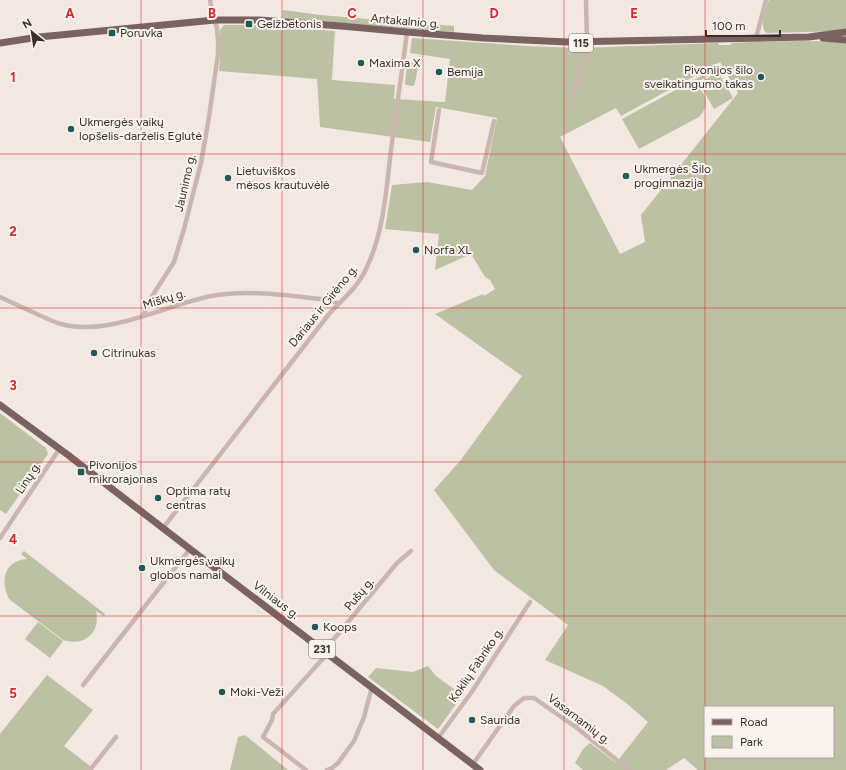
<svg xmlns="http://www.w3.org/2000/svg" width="846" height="770" font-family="Figtree,sans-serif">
	<rect width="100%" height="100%" fill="#f2e8e1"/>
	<g fill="#bbc1a2" fill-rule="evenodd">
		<path d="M 769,0 L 846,0 L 846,31 L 766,33 C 759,26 765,8 769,0 Z"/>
		<path d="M 283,10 L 320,15 L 454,26 L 454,32 L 282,18 Z"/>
		<path d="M 224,25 L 247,25 L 335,31 L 332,80 L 395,85 L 394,99 L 445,102 L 450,59 L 410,53 L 412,38 L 527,46 L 579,48 L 718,43 L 719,45 L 730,45 L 732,43 C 770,41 808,40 846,42 L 846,770 L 698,770 L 684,758 L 666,770 L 583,770 L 575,763 L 583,749 L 590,743 L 616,763 L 648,722 L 626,703 L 603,686 L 545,660 L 568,625 L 494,570 L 434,490 L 460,461 L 522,376 L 435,314 L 483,294 L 484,296 L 495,289 L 490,280 L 485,277 L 471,254 L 435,270 L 439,234 L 385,229 L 392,185 L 427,182 L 472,190 L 485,176 L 497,118 L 436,107 L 430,142 L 320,127 L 317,79 L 219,71 L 220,58 L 220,30 ZM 720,62 L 738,93 L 641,215 L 645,242 L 620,254 L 560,137 L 616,108 L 621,116 ZM 705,707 L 833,707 L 833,757 L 705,757 Z"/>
		<path d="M 409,62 L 416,64 L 418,66 L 415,83 L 413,86 L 406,85 L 405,83 L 407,64 Z"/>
		<path d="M 718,72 L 733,98 L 714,109 L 699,83 Z"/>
		<path d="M 703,75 L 705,78 L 697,82 L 697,83 L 694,86 C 708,92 710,106 699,117 L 639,149 L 622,119 Z"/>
		<path d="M 0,413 L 46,448 L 48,454 L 6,514 L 0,510 Z"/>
		<path d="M 24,551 L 105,614 L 104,616 L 96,611 C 101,632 85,647 63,640 L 9,599 C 0,580 4,561 27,559 L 21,554 Z"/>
		<path d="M 38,622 L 63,641 L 50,658 L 25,639 Z"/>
		<path d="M 428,666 L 436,676 L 454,689 L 462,696 L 438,729 L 368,677 L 376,668 L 413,672 Z"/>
		<path d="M 47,675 L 93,710 L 64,746 L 94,769 L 93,770 L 0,770 L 0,734 Z"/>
		<path d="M 245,735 L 288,770 L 230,770 L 238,737 Z"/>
	</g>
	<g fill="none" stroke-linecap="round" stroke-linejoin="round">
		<g stroke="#cab6ae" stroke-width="4.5">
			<path d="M 586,0 L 587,43"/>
			<path d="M 756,38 L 766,0"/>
			<path d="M 572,97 L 589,49 L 590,42"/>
			<path d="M 439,110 L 431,162 L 482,173 L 494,121"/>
			<path d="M 0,297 C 13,303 26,309 39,315 C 46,318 53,322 61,324 C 107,337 166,305 211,296 C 250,289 290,296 329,300 L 333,301 L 338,304"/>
			<path d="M 144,315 L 147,304 L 174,262 L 184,229 L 201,163 L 209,117 L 218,54 L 218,41 L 217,28 L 212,12 L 210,0"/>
			<path d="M 163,528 L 329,314 C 342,300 358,287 366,269 C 384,232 386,191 391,150 C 396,111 402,72 407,32"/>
			<path d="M 0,538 L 60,448"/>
			<path d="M 324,651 L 397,563 L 411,551"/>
			<path d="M 83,685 L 190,549"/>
			<path d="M 438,738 L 471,693 L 530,602"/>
			<path d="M 473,764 L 514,706 L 524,698 L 534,698 L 577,728 L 629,770"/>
			<path d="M 90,770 L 116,737"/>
			<path d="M 306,770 L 263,737 L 272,720 L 273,714 L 328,653"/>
			<path d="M 327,770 L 332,768 L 338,763 L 354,741 L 364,717 L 372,687"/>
		</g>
		<g stroke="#7a635e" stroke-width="7">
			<path d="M 823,38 L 846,40"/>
			<path d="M 0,43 L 39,37 L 215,20 L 259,20 L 341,26 L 407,32 L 483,38 L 567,42 L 809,37 L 846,32"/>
			<path d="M 0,405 L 68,455 L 190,549 L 480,770"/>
		</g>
	</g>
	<path fill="none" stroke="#d62828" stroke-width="1" stroke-opacity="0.55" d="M 141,0 L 141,770M 282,0 L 282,770M 423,0 L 423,770M 564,0 L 564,770M 705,0 L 705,707M 0,154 L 846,154M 0,308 L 846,308M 0,462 L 846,462M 0,616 L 846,616M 705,707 L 705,757M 705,757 L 705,770"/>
	<g fill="#235954" stroke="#faf3ee" stroke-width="1.5">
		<rect x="245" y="20" width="8" height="8" rx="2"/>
		<rect x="108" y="29" width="8" height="8" rx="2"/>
		<circle cx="361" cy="63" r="4"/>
		<circle cx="439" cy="72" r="4"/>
		<circle cx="761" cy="77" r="4"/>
		<circle cx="71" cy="129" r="4"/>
		<circle cx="626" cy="176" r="4"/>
		<circle cx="228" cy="178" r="4"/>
		<circle cx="416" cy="250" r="4"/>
		<circle cx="94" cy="353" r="4"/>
		<rect x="77" y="468" width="8" height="8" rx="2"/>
		<circle cx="158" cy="498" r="4"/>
		<circle cx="142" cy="568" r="4"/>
		<circle cx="315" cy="627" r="4"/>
		<circle cx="222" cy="692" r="4"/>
		<circle cx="472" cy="720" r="4"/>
	</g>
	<g text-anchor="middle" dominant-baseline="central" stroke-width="4" stroke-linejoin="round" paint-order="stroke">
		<g fill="#faf3ee" stroke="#736966" stroke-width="1">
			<rect x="569" y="34" width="24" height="18" rx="3"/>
			<rect x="309" y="640" width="26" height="18" rx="3"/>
		</g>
		<g font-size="11" font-weight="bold" fill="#392e2c">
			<text x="581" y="43">115</text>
			<text x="322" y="649">231</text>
		</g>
		<g font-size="12" fill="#392e2c" stroke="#faf3ee">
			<text transform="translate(405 21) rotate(5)">Antakalnio g.</text>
			<text transform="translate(185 183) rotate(-77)">Jaunimo g.</text>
			<text transform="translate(164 299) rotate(-17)">Miškų g.</text>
			<text transform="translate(323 306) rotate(-51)">Dariaus ir Girėno g.</text>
			<text transform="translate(28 478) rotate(-57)">Linų g.</text>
			<text transform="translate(359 594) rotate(-50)">Pušų g.</text>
			<text transform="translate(276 600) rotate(37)">Vilniaus g.</text>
			<text transform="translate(476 665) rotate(-56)">Koklių Fabriko g.</text>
			<text transform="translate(579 719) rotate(37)">Vasarnamių g.</text>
		</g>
		<g font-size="12" fill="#392e2c" stroke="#faf3ee" text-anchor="start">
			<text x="257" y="24">Gelžbetonis</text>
			<text x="120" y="33">Poruvka</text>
			<text x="369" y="63">Maxima X</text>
			<text x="753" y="70" text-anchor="end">Pivonijos šilo<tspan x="753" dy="14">sveikatingumo takas</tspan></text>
			<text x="447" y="72">Bemija</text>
			<text x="79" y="122">Ukmergės vaikų<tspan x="79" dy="14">lopšelis-darželis Eglutė</tspan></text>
			<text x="634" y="169">Ukmergės Šilo<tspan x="634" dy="14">progimnazija</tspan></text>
			<text x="236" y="171">Lietuviškos<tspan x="236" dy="14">mėsos krautuvėlė</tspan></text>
			<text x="424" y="250">Norfa XL</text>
			<text x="102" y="353">Citrinukas</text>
			<text x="89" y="465">Pivonijos<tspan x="89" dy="14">mikrorajonas</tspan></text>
			<text x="166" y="491">Optima ratų<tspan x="166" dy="14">centras</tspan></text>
			<text x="150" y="561">Ukmergės vaikų<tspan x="150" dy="14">globos namai</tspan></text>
			<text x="323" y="627">Koops</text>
			<text x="230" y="692">Moki-Veži</text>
			<text x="480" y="720">Saurida</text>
		</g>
	</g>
	<g font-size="13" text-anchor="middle" font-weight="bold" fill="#d62828" stroke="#faf3ee" stroke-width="4" stroke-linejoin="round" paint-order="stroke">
		<text x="70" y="18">A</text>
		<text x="212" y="18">B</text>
		<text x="352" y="18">C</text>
		<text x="494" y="18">D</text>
		<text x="634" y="18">E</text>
		<text x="13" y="82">1</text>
		<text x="13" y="236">2</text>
		<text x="13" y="390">3</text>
		<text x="13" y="544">4</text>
		<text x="13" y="698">5</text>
	</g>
	<rect x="704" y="706" width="130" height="52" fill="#faf3ee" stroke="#ada4a0"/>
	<rect x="712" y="719" width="20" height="6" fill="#7a635e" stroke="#ada4a0"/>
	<text x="740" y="726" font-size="12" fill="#392e2c">Road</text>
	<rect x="712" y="736" width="20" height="12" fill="#bbc1a2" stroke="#ada4a0"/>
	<text x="740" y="746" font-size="12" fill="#392e2c">Park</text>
	<g transform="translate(32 32) rotate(330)" stroke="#faf3ee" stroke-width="3" paint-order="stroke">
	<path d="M0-3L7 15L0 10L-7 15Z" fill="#392e2c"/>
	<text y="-6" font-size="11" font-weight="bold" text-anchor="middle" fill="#392e2c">N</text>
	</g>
	<path d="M706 30v6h74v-6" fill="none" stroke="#392e2c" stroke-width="2"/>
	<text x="712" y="30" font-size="12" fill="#392e2c" stroke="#faf3ee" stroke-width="3" paint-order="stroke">100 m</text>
</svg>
